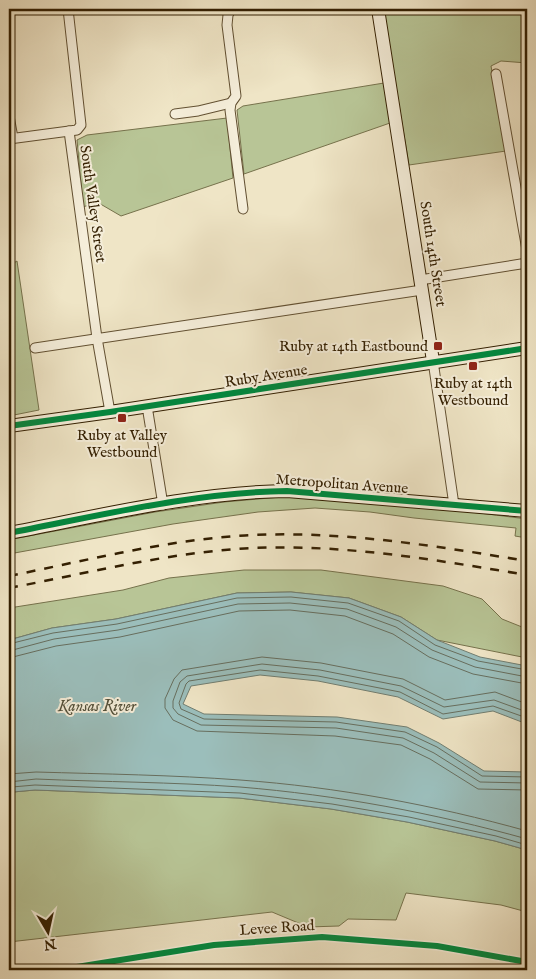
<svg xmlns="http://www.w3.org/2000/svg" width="536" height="979" font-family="'IM FELL English',serif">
	<rect width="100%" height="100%" fill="#efe5c6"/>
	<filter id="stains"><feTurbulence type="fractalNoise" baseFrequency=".004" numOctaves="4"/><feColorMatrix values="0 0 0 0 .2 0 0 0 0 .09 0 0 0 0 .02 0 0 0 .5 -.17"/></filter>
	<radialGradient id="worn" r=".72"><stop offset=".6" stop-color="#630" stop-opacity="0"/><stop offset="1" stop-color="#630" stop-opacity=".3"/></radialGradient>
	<g fill="#b8c596" stroke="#76724c">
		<path d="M 383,9 L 527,9 L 527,63 L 501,61 L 491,66 L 506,151 L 409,165 Z"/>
		<path d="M 384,83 L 390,123 L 244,174 L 237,110 L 243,106 Z"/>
		<path d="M 227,118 L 233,178 L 121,216 L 97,202 L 83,207 L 77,140 L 87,135 Z"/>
		<path d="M 17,261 L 39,410 L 9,416 L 9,266 Z"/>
		<path d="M 281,497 C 364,497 446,509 527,519 L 527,538 L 515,536 L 516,528 L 414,518 L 370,512 L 315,508 L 258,512 L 173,524 L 9,554 L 9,540 L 13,539 L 155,512 L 224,502 Z"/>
		<path d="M 244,570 L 321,570 L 443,586 L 482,599 L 502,619 L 527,629 L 527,658 L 437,640 L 401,617 L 349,598 L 291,592 L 237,593 L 116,619 L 52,628 L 9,640 L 9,608 L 123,590 L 169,578 Z"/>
		<path d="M 35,790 L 239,798 L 331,809 L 407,822 L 495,841 L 527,850 L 527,912 L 501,905 L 406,893 L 396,920 L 348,919 L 339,926 L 308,927 L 272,912 L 9,942 L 9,798 L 13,792 Z"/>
	</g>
	<path fill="#9bbebb" stroke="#717e71" d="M 291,592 L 349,598 L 401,617 L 437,640 L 480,657 L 527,666 L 527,724 L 493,711 L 443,719 L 398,697 L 318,681 L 260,675 L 191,686 L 183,704 L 204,714 L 337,717 L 407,727 L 439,743 L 484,771 L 527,772 L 527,850 L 495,841 L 407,822 L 331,809 L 239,798 L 35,790 L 13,792 L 9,798 L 9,640 L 52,628 L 116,619 L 237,593 Z"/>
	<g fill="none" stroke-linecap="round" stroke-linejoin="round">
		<g stroke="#676e5e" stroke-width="1">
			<path d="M 9,644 L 53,633 L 117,624 L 237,598 L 291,597 L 348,603 L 399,621 L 435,645 L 478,661 L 527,670"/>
			<path d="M 9,651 L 54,639 L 118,630 L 238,604 L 290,603 L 347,609 L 396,627 L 432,650 L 475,667 L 527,677"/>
			<path d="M 9,658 L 56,646 L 120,637 L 239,611 L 290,610 L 345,616 L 393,634 L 429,657 L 473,674 L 527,684"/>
			<path d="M 527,704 L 495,692 L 445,700 L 403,679 L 321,663 L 262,657 L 182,670 L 174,679 L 165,699 L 165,708 L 173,720 L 197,731 L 335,736 L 401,745 L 430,759 L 478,789 L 527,790"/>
			<path d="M 527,712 L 494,700 L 444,707 L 401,686 L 320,670 L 262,664 L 187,676 L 180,682 L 173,701 L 173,708 L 178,714 L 201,725 L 336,728 L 403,738 L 434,753 L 480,782 L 527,783"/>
			<path d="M 527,718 L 493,706 L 443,714 L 400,692 L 318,676 L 260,670 L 189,681 L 186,684 L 179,703 L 181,709 L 204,719 L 336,722 L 405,732 L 437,747 L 482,776 L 527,777"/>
			<path d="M 9,774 L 36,772 C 104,774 173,775 240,780 C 337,787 434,805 527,831"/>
			<path d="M 9,782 L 36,779 C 104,782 172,782 240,787 C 337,795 434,813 527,839"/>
			<path d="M 9,789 L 12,787 L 35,785 L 240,793 L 332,804 L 409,817 L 496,836 L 527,845"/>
		</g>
		<defs>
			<g id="street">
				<path d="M 231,9 L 228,15 L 227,25 L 236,96 L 231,103 L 230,110 L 243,209"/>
				<path d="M 496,74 L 527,250"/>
				<path d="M 175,114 L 198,111 L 231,103"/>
				<path d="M 9,116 L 13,138"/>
				<path d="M 69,131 L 97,338 L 110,412"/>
				<path d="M 9,139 L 77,130 L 81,125 L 68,9"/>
				<path d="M 420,280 L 527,263"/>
				<path d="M 35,348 L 422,290"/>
				<path d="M 433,361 L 454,505"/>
				<path d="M 147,406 L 163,505"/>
			</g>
			<g id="secondary">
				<path d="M 378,9 L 433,361"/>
				<path d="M 9,426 L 110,412 L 527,348"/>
				<path d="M 9,533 C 98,516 196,492 287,491 L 527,511"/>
			</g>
		</defs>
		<use href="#street" stroke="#625032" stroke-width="11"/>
		<use href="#secondary" stroke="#331f01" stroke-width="14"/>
		<use href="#street" stroke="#f5eeda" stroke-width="9"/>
		<use href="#secondary" stroke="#f5eeda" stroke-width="12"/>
		<g stroke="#331f01" stroke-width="2.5" stroke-dasharray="9 9" stroke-linecap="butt">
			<path d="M 9,576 C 89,560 170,539 252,535 C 345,531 436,546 527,561"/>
			<path d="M 9,588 C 89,573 170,552 252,548 C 345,544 436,560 527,575"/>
		</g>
		<defs>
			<g id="cycleway">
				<path d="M 9,426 L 110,412 L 527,348"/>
				<path d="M 9,533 C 98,516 196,492 287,491 L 527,511"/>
				<path d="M 58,970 L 214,945 L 322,937 L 437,946 L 527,962"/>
			</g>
		</defs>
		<use href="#cycleway" stroke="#f5eeda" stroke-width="9"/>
		<use href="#cycleway" stroke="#00873e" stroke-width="6"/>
	</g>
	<g fill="#8f2418" stroke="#f5eeda" stroke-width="2">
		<rect x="433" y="341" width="10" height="10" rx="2.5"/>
		<rect x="468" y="361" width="10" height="10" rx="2.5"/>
		<rect x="117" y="413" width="10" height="10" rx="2.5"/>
	</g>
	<g text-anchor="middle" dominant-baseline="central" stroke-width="4" stroke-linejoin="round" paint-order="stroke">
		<g font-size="15" fill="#331f01" stroke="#f5eeda">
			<text transform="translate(93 204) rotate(82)">South Valley Street</text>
			<text transform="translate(433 254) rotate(81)">South 14th Street</text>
			<text transform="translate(266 376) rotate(-9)">Ruby Avenue</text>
			<text transform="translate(342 484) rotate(4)">Metropolitan Avenue</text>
			<text transform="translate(277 928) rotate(-4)">Levee Road</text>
		</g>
		<g font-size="15" fill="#331f01" stroke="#f5eeda">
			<text x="428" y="346" text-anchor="end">Ruby at 14th Eastbound</text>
			<text x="473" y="383">Ruby at 14th<tspan x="473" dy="17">Westbound</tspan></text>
			<text x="122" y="435">Ruby at Valley<tspan x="122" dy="17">Westbound</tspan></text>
		</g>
		<g font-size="16" font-style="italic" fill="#524f39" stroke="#f5eeda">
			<text x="97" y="707">Kansas River</text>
		</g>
	</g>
	<rect width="536" height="979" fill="none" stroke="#efe5c6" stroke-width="30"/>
	<rect x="10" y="10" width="516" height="959" fill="none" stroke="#331f01" stroke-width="2.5"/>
	<rect x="15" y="15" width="506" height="949" fill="none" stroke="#331f01"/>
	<g transform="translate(48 932) rotate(171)" stroke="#f5eeda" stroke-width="4" paint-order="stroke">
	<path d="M0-4L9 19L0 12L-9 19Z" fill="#331f01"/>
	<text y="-8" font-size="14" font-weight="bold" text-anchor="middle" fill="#331f01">N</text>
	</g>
	<rect width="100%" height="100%" filter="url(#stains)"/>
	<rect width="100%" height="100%" fill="url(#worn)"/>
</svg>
